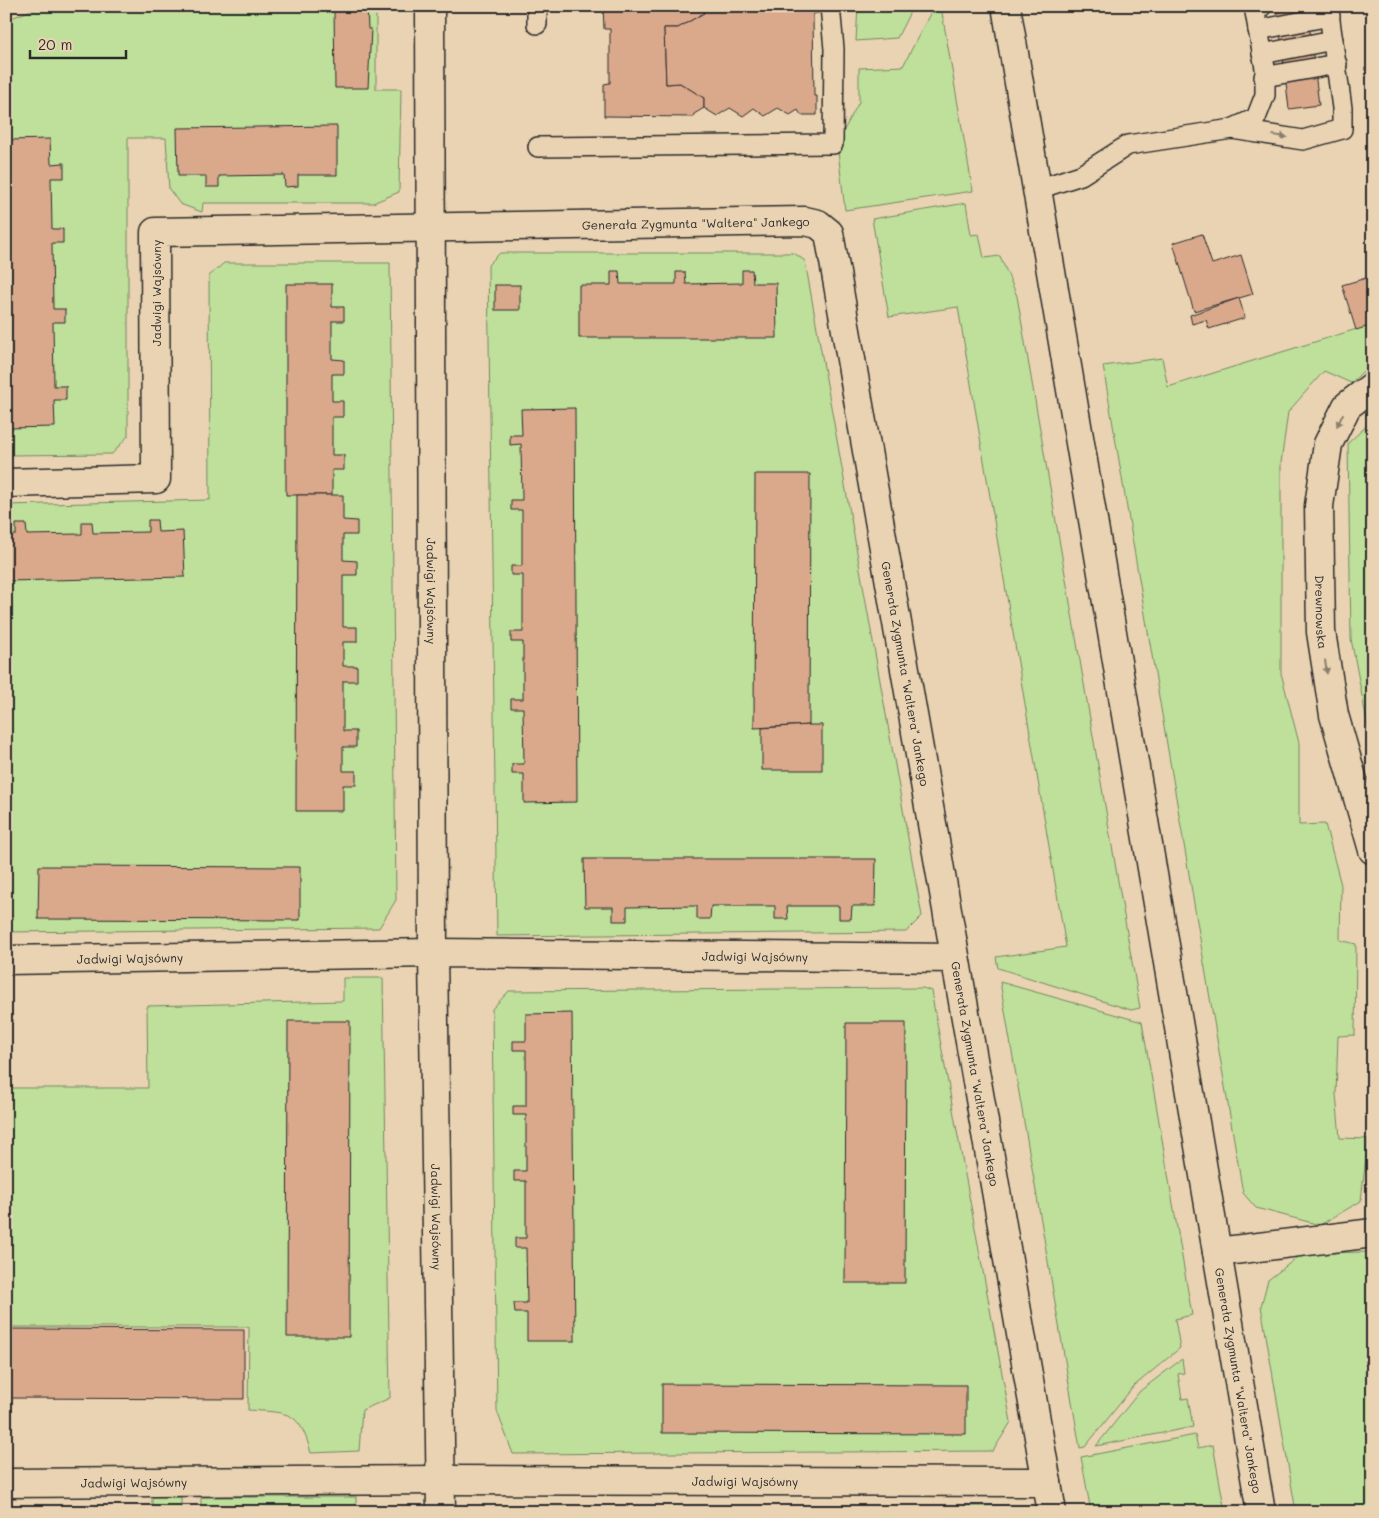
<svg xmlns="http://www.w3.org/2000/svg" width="1379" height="1518" font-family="Mali,sans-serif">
	<rect width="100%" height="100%" fill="#ead3b2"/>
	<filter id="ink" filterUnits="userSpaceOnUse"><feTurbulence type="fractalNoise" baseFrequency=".02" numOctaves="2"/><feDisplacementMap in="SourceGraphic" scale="10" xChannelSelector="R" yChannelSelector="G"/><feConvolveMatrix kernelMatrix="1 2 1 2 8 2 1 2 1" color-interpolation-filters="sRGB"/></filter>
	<g filter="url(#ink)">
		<g fill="#bee09a" stroke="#748662">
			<path d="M 42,6 L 376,6 L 376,89 L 401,89 L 399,192 L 373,203 L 203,203 L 202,212 L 180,204 L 169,189 L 166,138 L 128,138 L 128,436 L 112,454 L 6,455 L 6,20 Z"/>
			<path d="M 858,6 L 913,6 L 897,38 L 856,41 Z"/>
			<path d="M 941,7 L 973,191 L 845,210 L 837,143 L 859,102 L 859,68 L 903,66 L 933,8 Z"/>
			<path d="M 966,203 L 971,235 L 979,234 L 984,258 L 1000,256 L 1017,296 L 1140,1008 L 1131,1010 L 998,968 L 996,957 L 1066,947 L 958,307 L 889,317 L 872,219 Z"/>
			<path d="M 500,253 L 794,253 L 805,261 L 922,916 L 906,932 L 497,936 L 488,265 Z"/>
			<path d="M 224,263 L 390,263 L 396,900 L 379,928 L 6,932 L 6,505 L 210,500 L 209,276 Z"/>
			<path d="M 1373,324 L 1373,361 L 1351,383 L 1324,371 L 1288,412 L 1281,463 L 1281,673 L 1299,743 L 1299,825 L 1325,824 L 1341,885 L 1340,940 L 1356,944 L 1355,1035 L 1338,1036 L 1336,1094 L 1340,1138 L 1368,1139 L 1361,1201 L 1320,1225 L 1256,1208 L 1243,1193 L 1103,366 L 1162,358 L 1168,387 Z"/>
			<path d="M 1373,420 L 1373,753 L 1351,639 L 1348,443 Z"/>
			<path d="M 343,978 L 383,978 L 390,1398 L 362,1410 L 359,1451 L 311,1453 C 299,1410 290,1413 248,1410 L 249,1327 L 6,1327 L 6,1088 L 148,1088 L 147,1006 L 343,1001 Z"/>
			<path d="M 1000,982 L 1142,1022 L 1192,1315 L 1175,1319 L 1180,1348 L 1134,1386 L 1085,1447 L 1080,1448 Z"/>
			<path d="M 923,988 L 931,991 L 1011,1422 L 993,1451 L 513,1454 L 497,1411 L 492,1009 L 509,991 Z"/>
			<path d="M 1373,1252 L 1373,1512 L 1296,1512 L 1261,1306 L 1268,1280 L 1303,1253 Z"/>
			<path d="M 1182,1359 L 1184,1373 L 1178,1374 L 1182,1399 L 1188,1398 L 1193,1427 L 1096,1446 L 1140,1391 Z"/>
			<path d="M 1195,1435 L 1198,1448 L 1213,1445 L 1225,1512 L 1091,1512 L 1081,1457 Z"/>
			<rect x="152" y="1497" width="29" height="15"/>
			<rect x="201" y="1497" width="155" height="15"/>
			<path d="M 964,1506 L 1007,1506 L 1013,1512 L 964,1512 Z"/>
			<path d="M 587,1507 L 591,1512 L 500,1512 L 501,1508 Z"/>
		</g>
		<g fill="#daa98c" stroke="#2b2b2b">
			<path d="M 334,6 L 367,6 L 368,29 L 371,29 L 368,88 L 335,88 Z"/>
			<path d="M 603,6 L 704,6 L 704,13 L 678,28 L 664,28 L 666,84 L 680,83 L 704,98 L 704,108 L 694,114 L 693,117 L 604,116 L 604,84 L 610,83 L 610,29 L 604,29 Z"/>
			<path d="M 704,6 L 820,6 L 822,10 L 819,13 L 813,14 L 814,96 L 817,96 L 817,115 L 801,115 L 798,110 L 790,115 L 778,108 L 765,116 L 754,108 L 743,116 L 730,108 L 717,116 L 704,108 L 704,98 L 680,83 L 666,84 L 664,28 L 678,28 L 704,13 Z"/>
			<path d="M 1277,6 L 1307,6 L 1319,105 L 1289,109 Z"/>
			<path d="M 337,126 L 337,175 L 298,175 L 298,186 L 285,187 L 284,175 L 219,176 L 219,187 L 206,187 L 206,176 L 178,176 L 177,128 Z"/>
			<path d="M 50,139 L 51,164 L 64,163 L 64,178 L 51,178 L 52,229 L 63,229 L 63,243 L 52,243 L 53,309 L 65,309 L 65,322 L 53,322 L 54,386 L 66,386 L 66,400 L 54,400 L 55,427 L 7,428 L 6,140 Z"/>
			<path d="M 1202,234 L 1212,264 L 1241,255 L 1253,294 L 1194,311 L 1173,243 Z"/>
			<path d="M 742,270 L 752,270 L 753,283 L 776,283 L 777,338 L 579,338 L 579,285 L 611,285 L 611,271 L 619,271 L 620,284 L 676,284 L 676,272 L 685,272 L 686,284 L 742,283 Z"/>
			<path d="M 1373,276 L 1373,325 L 1356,330 L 1342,285 Z"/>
			<path d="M 286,284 L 332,284 L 332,307 L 344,307 L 344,321 L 332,321 L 332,359 L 344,360 L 344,374 L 332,374 L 332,401 L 343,401 L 343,417 L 332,417 L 332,455 L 344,455 L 344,470 L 332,470 L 332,495 L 286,495 Z"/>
			<rect x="495" y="285" width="25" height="25"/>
			<path d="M 1239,298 L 1245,318 L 1209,329 L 1206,320 L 1192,324 L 1190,315 Z"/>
			<path d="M 575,408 L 577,802 L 524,803 L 524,774 L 512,774 L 512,764 L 524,764 L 523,708 L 511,708 L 511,699 L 523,699 L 523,642 L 511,642 L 511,632 L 523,632 L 523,575 L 511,575 L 511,566 L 522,566 L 522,510 L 511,510 L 511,500 L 522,500 L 521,444 L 510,445 L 510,435 L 522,435 L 521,409 Z"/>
			<path d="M 755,474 L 810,474 L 809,725 L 754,728 Z"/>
			<path d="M 297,495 L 343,495 L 343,520 L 357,521 L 357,535 L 343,535 L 343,560 L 357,561 L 357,575 L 343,575 L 343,627 L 357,627 L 357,642 L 343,642 L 343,666 L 357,666 L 357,681 L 343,681 L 343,731 L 356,731 L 356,747 L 343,747 L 343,771 L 356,771 L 356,785 L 343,785 L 343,811 L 296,811 Z"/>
			<path d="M 148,520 L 157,520 L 158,532 L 183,531 L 185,577 L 6,581 L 6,535 L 16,535 L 16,524 L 26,524 L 27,535 L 82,534 L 82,522 L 92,522 L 93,533 L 148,532 Z"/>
			<path d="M 809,725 L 822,725 L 822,770 L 762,770 L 762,728 Z"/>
			<path d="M 584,859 L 876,859 L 875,906 L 852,906 L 851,919 L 839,919 L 839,906 L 787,906 L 788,919 L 775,919 L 775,906 L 711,906 L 710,919 L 697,919 L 697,906 L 627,907 L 627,921 L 613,921 L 613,907 L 585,907 Z"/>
			<path d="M 39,866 L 300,867 L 300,920 L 38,919 Z"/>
			<path d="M 572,1013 L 575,1341 L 527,1341 L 527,1313 L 515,1313 L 514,1303 L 527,1303 L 526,1248 L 515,1248 L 515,1238 L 526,1238 L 526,1181 L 514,1181 L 514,1171 L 526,1171 L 526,1115 L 513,1115 L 513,1106 L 526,1106 L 526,1050 L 513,1050 L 513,1041 L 526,1041 L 526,1014 Z"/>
			<path d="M 288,1021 L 350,1021 L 349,1337 L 287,1337 Z"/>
			<path d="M 846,1023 L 906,1023 L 905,1283 L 845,1283 Z"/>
			<path d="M 6,1329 L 244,1330 L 244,1399 L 6,1398 Z"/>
			<path d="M 662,1384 L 966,1385 L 966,1434 L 662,1433 Z"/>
		</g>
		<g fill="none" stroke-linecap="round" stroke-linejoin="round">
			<defs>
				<g id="lane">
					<path d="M 537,6 L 537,24"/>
					<path d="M 1258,30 L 1330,16"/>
					<path d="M 1262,54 L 1333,40"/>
					<path d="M 1264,77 L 1337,64"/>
					<path d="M 1232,129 L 1256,118 L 1265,95 L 1265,68 L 1255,12 L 1262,6"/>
					<path d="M 538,147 L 833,144 L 834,49 L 830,6"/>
					<path d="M 1038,189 L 1081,175 L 1128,145 L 1232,129 L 1303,140 L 1342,129 L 1342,108 L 1328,6"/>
				</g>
				<g id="street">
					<path id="s1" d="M 430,6 L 433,953 L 441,1512"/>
					<path id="s2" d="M 1373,386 L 1347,406 L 1328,444 L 1319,506 L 1321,632 L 1334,715 L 1373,850"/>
					<path id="s3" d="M 6,483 L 156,479 L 155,232 L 805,221 L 818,224 L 829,233 L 1052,1512"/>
					<path id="s4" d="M 6,960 L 433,953 L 955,958"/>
					<path d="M 1217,1252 L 1373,1233"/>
					<path id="s5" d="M 6,1483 L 441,1480 L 1047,1482"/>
				</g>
				<g id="secondary">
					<path id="s6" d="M 1006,6 L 1261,1512"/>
				</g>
			</defs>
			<use href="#lane" stroke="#2b2b2b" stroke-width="22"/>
			<use href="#street" stroke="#2b2b2b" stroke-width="31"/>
			<use href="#secondary" stroke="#2b2b2b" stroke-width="31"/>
			<use href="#lane" stroke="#ead3b2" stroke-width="19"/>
			<use href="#street" stroke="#ead3b2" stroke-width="28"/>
			<use href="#secondary" stroke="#ead3b2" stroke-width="28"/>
		</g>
		<defs><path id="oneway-solid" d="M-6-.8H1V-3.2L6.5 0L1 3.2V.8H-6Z" transform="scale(1.25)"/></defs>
		<g fill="#8a7f6e">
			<use href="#oneway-solid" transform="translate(1280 136) rotate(8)"/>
			<use href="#oneway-solid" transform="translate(1340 420) rotate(116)"/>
			<use href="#oneway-solid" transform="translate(1326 667) rotate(82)"/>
		</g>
	</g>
	<g text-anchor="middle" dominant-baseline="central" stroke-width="5" stroke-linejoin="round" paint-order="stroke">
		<g font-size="12" fill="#2b2b2b" stroke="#ead3b2">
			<text stroke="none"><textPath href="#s3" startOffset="938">Generała Zygmunta "Waltera" Jankego</textPath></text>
			<text transform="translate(156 293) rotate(-90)">Jadwigi Wajsówny</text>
			<text stroke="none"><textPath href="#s1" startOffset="585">Jadwigi Wajsówny</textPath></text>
			<text stroke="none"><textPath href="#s2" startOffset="244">Drewnowska</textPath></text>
			<text stroke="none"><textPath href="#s3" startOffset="1522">Generała Zygmunta "Waltera" Jankego</textPath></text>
			<text stroke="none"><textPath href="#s4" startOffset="749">Jadwigi Wajsówny</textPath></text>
			<text stroke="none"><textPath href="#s4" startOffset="124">Jadwigi Wajsówny</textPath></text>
			<text stroke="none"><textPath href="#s3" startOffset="1928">Generała Zygmunta "Waltera" Jankego</textPath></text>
			<text stroke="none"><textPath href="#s1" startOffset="1211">Jadwigi Wajsówny</textPath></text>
			<text stroke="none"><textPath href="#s6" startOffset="1394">Generała Zygmunta "Waltera" Jankego</textPath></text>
			<text stroke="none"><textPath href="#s5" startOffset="739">Jadwigi Wajsówny</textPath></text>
			<text stroke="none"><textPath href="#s5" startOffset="128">Jadwigi Wajsówny</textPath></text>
		</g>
	</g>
	<rect width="1379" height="1518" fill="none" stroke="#ead3b2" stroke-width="25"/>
	<rect x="12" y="12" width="1354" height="1493" fill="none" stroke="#2b2b2b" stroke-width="2" filter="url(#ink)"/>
	<path d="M30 50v8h96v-8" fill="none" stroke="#2b2b2b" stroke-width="2.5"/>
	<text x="38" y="50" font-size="15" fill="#2b2b2b" stroke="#ead3b2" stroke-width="4" paint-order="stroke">20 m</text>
</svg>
